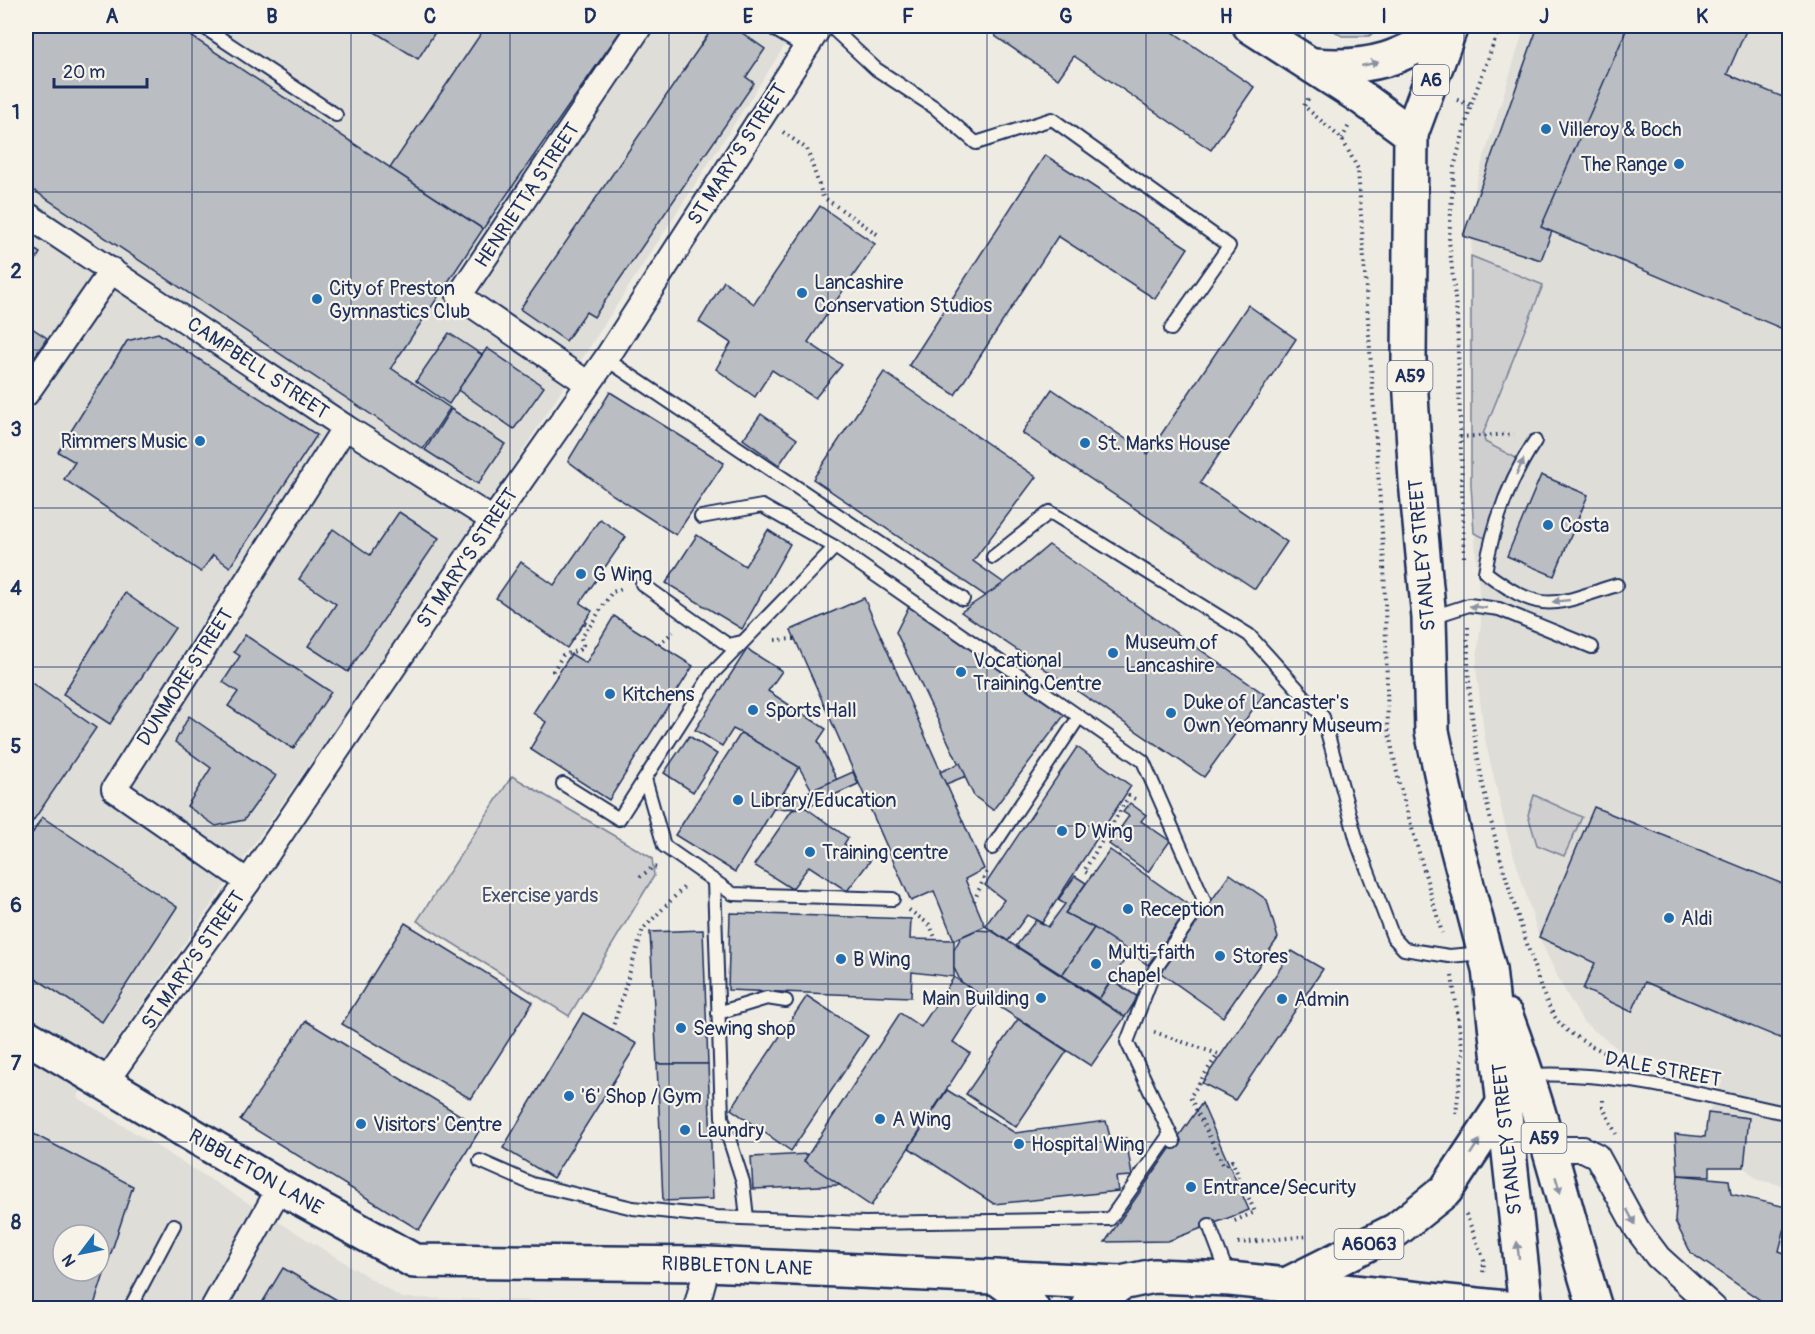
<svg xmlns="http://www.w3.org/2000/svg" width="1815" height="1334" font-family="Pangolin,sans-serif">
	<rect width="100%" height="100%" fill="#eeebe2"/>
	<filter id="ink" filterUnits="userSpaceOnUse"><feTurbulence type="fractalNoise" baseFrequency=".0167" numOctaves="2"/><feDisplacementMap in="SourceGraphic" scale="12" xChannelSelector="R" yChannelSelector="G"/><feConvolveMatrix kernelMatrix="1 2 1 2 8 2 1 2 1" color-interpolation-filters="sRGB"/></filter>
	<g filter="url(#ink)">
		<g fill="#deddd8" fill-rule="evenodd">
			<path d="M 26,26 L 780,26 L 793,33 L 444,572 L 77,1097 L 402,1298 L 867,1306 L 867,1308 L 26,1308 ZM 63,1235 L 99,1235 L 99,1271 L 63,1271 Z"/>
			<path d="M 1525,26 L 1789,26 L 1789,1187 L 1758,1180 L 1744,1167 L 1749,1118 L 1708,1113 L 1723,1080 L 1617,1048 L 1583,1022 L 1560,982 L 1539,937 L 1507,833 L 1485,740 L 1476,668 L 1481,622 L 1471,484 L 1469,278 L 1476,183 Z"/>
		</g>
		<g fill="#cfcfcf" stroke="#757f96" stroke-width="1.5">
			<path d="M 1327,26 L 1382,26 L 1369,36 L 1342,36 Z"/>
			<path d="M 1471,256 L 1543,285 L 1483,434 L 1485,442 L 1518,459 L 1485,538 L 1474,533 L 1471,484 Z"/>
			<path d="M 512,776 L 652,858 L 654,876 L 569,1016 L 417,921 Z"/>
			<path d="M 1534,795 L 1582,817 L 1564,856 L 1537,845 L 1528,815 Z"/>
		</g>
		<g fill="#babdc2" stroke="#1b2f5e" stroke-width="1.5" fill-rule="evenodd">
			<path d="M 26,26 L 176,26 L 483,229 L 391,368 L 450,408 L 423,449 L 26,185 Z"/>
			<path d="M 365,26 L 439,26 L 418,59 Z"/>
			<path d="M 486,26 L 624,26 L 483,229 L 390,168 Z"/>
			<path d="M 714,26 L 732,26 L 765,49 L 746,77 L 754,83 L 594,317 L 586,312 L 566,341 L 520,309 Z"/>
			<path d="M 1002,26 L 1164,26 L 1254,87 L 1211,150 L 1074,56 L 1058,79 L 995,36 Z"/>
			<path d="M 1538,26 L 1630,26 L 1541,260 L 1463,236 Z"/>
			<path d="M 1628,26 L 1748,26 L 1727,74 L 1790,100 L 1790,332 L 1541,227 Z"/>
			<path d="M 1045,155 L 1188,248 L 1155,299 L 1058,236 L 955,395 L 909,365 Z"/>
			<path d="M 820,206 L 875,244 L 808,342 L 842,365 L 815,398 L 772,370 L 755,397 L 716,369 L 731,343 L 699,322 L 724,281 L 754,304 Z"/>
			<path d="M 26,244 L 40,253 L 31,268 L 26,265 Z"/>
			<path d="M 1248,305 L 1296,339 L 1200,483 L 1287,542 L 1255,589 L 1022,433 L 1052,389 L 1148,454 Z"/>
			<path d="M 26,324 L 47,338 L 26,370 Z"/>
			<path d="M 158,333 L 317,435 L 230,567 L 213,555 L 201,572 L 64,479 L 75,462 L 58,452 L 127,341 Z"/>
			<path d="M 449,333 L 482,355 L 449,404 L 416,381 Z"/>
			<path d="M 487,348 L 544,387 L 514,429 L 458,390 Z"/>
			<path d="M 884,372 L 1036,477 L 973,561 L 1004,583 L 986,596 L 813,479 Z"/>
			<path d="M 610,392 L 724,463 L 676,535 L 613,495 L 568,461 Z"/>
			<path d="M 451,409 L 505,444 L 478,484 L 425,450 Z"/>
			<path d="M 761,414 L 797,439 L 779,465 L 743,439 Z"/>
			<path d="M 1541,475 L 1588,495 L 1554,576 L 1507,556 Z"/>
			<path d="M 399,512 L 439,538 L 348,672 L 308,646 L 336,604 L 299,579 L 333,529 L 370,555 Z"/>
			<path d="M 600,519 L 626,537 L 580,603 L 592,611 L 567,648 L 496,598 L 521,562 L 554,585 Z"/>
			<path d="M 768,530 L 790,544 L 742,629 L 666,583 L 697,535 L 745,566 Z"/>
			<path d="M 1049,545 L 1264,694 L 1204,777 L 961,612 L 1004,583 Z"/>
			<path d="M 125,593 L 175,628 L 110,724 L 63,694 Z"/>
			<path d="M 864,598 L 984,869 L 965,879 L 985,926 L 954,940 L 934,891 L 911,901 L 791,630 Z"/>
			<path d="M 909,606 L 1066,713 L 993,810 L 974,796 L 896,632 Z"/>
			<path d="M 614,616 L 693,666 L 609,800 L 530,749 L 546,722 L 533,713 L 571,654 L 586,663 Z"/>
			<path d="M 245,635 L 331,692 L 293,749 L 228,706 L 238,692 L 223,682 L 240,656 L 234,652 Z"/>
			<path d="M 747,649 L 782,671 L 768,691 L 826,729 L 818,741 L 837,780 L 813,792 L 799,767 L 741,733 L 733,729 L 722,746 L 695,730 Z"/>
			<path d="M 26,679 L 96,728 L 31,824 L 26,820 Z"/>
			<path d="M 189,716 L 276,776 L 244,820 L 216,826 L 187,806 L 211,768 L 175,742 Z"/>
			<path d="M 741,733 L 799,767 L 735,872 L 675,835 Z"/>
			<path d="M 689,736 L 717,754 L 693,792 L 664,773 Z"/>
			<path d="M 1077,747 L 1131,786 L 1042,923 L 1027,915 L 1008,941 L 985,926 L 1004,900 L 985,885 Z"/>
			<path d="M 960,763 L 966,776 L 946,784 L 940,772 Z"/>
			<path d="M 853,772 L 858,784 L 806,808 L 773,809 L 784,792 L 799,796 Z"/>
			<path d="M 1130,803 L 1146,815 L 1141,821 L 1170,841 L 1148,872 L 1109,844 L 1129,816 L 1123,812 Z"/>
			<path d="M 1594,807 L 1790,887 L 1790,1034 L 1787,1041 L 1645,982 L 1632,1012 L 1583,989 L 1595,963 L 1539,937 Z"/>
			<path d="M 806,808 L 848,838 L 844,844 L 870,861 L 847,891 L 809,866 L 792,889 L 754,865 L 792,810 Z"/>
			<path d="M 42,817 L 177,907 L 102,1022 L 26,972 L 26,844 Z"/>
			<path d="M 1110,850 L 1190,906 L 1148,965 L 1094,928 L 1065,913 Z"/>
			<path d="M 1230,874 L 1267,900 L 1278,938 L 1223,1017 L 1161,973 Z"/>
			<path d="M 1075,876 L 1086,883 L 1065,913 L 1094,928 L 1062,975 L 1016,946 L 1036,920 L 1048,927 L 1065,904 L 1058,900 Z"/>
			<path d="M 730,913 L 911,919 L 910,939 L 954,940 L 954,977 L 912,972 L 911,997 L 728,990 Z"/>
			<path d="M 405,923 L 533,1002 L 471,1099 L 342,1024 Z"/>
			<path d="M 1094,928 L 1130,952 L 1099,999 L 1062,975 Z"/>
			<path d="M 703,930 L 708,1064 L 657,1064 L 650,932 Z"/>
			<path d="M 977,930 L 992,931 L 1125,1017 L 1091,1066 L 961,982 L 954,968 L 954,950 L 961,937 Z"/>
			<path d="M 1292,951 L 1323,969 L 1235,1100 L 1202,1083 Z"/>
			<path d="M 954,977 L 982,997 L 953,1042 L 970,1053 L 871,1206 L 804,1161 L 900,1013 L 921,1027 Z"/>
			<path d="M 1112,980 L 1138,997 L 1125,1017 L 1099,999 Z"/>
			<path d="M 807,996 L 868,1036 L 791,1151 L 731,1109 Z"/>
			<path d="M 583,1013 L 637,1044 L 553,1178 L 503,1148 Z"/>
			<path d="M 1018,1019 L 1067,1051 L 1016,1127 L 966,1094 Z"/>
			<path d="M 306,1021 L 481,1128 L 419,1230 L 240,1120 Z"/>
			<path d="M 657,1064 L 708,1064 L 713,1199 L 663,1201 Z"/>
			<path d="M 947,1090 L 1015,1133 L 1106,1121 L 1111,1141 L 1126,1138 L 1132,1176 L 1116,1177 L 1118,1191 L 994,1204 L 909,1148 Z"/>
			<path d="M 1202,1103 L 1249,1210 L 1168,1241 L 1105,1242 Z"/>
			<path d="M 1708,1113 L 1749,1118 L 1744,1167 L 1710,1167 L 1710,1176 L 1678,1175 L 1675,1134 L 1705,1137 Z"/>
			<path d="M 26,1130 L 133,1186 L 93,1308 L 26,1308 ZM 63,1235 L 99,1235 L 99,1271 L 63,1271 Z"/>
			<path d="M 808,1154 L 804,1161 L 840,1185 L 753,1189 L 751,1157 Z"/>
			<path d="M 1678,1175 L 1729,1180 L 1731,1194 L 1790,1208 L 1779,1251 L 1790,1255 L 1790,1308 L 1772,1308 L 1691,1253 L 1675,1221 Z"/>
			<path d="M 283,1268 L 347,1306 L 345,1308 L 259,1308 Z"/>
		</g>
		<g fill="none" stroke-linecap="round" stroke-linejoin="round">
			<defs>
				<g id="service">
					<path d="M 202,26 L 336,115"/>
					<path d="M 830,26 L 876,69 L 934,107 L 976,143 L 1052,119 L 1229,246 L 1171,329"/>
					<path d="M 606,359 L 963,599"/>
					<path d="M 1535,441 C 1509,480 1493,526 1485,572 C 1544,616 1552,605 1617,585"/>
					<path d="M 701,517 L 762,506 L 835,547"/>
					<path d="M 993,557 L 1050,512 L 1249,635 L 1323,717 L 1358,845 L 1393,937 L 1404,949 L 1449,956 L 1484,953"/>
					<path d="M 642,584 L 728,645 L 742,642"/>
					<path d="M 1432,617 L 1469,605 L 1499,609 L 1592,647"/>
					<path d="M 645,779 L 664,846 L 733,894 L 893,899"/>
					<path d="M 563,784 L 619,819 L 711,675 L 835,547 L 1143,761 L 1204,900 L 1155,969 L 1127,1042 L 1174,1142"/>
					<path d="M 992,848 L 1079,717"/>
					<path d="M 714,881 L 722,1117 L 743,1182 L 747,1218"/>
					<path d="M 718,1013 L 767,998 L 786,1001"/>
					<path d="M 1530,1075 C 1617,1070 1704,1096 1790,1114"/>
					<path d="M 480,1161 L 532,1184 L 633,1208 L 717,1217 L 865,1223 L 1110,1219 L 1170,1134"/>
					<path d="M 1209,1225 L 1228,1275"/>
					<path d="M 130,1308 L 174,1225"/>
				</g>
				<g id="minor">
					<path d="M 780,26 L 809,43"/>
					<path d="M 26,214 L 345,427 L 493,520"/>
					<path d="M 587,383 L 459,296 L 640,26"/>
					<path d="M 26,394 L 112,270"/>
					<path d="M 248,882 L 114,789 L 345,427"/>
					<path d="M 104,1084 L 248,882 L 493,520 L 606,359 L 820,26"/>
					<path d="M 1547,1149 L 1583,1149 L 1597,1156 L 1637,1229 L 1658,1257 L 1714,1308"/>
					<path d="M 213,1308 L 280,1187"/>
					<path d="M 696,1308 L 708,1264"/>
				</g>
				<g id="secondary">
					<path d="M 26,1036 L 280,1187 L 414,1261 L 708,1264 L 1121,1283"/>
					<path d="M 996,1277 L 1023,1297 L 1032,1308"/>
				</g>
				<g id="primary">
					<path d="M 1284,1286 L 1396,1230 L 1446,1190 L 1503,1104"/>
					<path d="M 1088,1308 L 1121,1283 L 1154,1276 L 1230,1279 L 1506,1308"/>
				</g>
				<g id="trunk">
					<path d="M 1250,26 L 1362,98 L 1411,134"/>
					<path d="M 1451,26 L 1411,134 L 1409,360 L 1416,481 L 1429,618 L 1432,731 L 1456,843 L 1489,969 L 1526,1308"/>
					<path d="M 1314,65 C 1372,70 1401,58 1451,27"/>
					<path d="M 1506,1016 C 1542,1111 1565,1211 1595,1308"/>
				</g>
			</defs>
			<use href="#service" stroke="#1b2f5e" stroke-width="16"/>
			<use href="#minor" stroke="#1b2f5e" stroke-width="28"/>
			<use href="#secondary" stroke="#1b2f5e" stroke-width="38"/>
			<use href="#primary" stroke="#1b2f5e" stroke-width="38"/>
			<use href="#trunk" stroke="#1b2f5e" stroke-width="38"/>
			<g stroke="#1b2f5e" stroke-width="4" stroke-dasharray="1.5 4.5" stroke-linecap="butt">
				<path d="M 1308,99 L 1304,106 L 1342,139 L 1358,169 L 1384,562 L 1388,728 L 1399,783 L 1442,933"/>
				<path d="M 1457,100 L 1471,105"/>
				<path d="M 783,132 L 807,149 L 823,197 L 880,236"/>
				<path d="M 1342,139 L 1349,125"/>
				<path d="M 1460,437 L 1514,434"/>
				<path d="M 1464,557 L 1457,317 L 1449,240 L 1454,167 L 1471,105 L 1500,26"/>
				<path d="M 585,623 L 590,626 L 612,592 L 622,589"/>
				<path d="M 1468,627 C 1465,734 1493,843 1527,944 C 1535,968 1541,995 1555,1017 C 1566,1034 1588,1044 1606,1053 L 1606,1056"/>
				<path d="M 775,640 L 795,639"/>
				<path d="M 659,644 L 673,632"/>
				<path d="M 558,675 L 553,671 L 563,655 L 579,650 L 583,645 L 581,638 L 590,626"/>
				<path d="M 1092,876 L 1084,871 L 1129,796 L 1135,799"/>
				<path d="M 640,877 L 653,867 L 657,868"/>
				<path d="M 974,901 L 988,869"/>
				<path d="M 909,910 L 930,925 L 936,940"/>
				<path d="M 1452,976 L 1463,1053 L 1456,1114"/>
				<path d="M 612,1030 L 643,929 L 684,887"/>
				<path d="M 1154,1032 L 1218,1054 L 1190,1097 L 1224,1166 L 1232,1161 L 1255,1212 L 1232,1222"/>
				<path d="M 1603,1100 L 1603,1107 L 1616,1134"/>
				<path d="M 1466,1214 L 1484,1260 L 1483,1275"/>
				<path d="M 1238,1243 L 1308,1236"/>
			</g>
			<use href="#service" stroke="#f7f3e8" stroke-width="12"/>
			<use href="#minor" stroke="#f7f3e8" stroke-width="24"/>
			<use href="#secondary" stroke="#f7f3e8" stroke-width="33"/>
			<use href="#primary" stroke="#f7f3e8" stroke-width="33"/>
			<use href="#trunk" stroke="#f7f3e8" stroke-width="33"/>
		</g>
		<defs><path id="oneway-solid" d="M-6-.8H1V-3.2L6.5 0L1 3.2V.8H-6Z" transform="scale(1.5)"/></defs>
		<g fill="#8991a3">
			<use href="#oneway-solid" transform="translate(1370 64) rotate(-13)"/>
			<use href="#oneway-solid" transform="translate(1520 467) rotate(-66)"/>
			<use href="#oneway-solid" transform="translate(1561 601) rotate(174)"/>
			<use href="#oneway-solid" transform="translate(1478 607) rotate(-174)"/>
			<use href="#oneway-solid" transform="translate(1475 1147) rotate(-57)"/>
			<use href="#oneway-solid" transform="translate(1558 1185) rotate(73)"/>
			<use href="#oneway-solid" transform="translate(1631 1217) rotate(62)"/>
			<use href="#oneway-solid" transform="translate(1518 1250) rotate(-97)"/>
		</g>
	</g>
	<path fill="none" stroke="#1b2f5e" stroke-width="1.5" stroke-opacity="0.55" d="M 192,26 L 192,1308M 351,26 L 351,1308M 510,26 L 510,1308M 669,26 L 669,1308M 828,26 L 828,1308M 987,26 L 987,1308M 1146,26 L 1146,1308M 1305,26 L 1305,1308M 1464,26 L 1464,1308M 1623,26 L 1623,1308M 26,192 L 1790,192M 26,350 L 1790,350M 26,508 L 1790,508M 26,667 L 1790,667M 26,826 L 1790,826M 26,984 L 1790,984M 26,1142 L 1790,1142"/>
	<g fill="#1f6fb2" stroke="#f7f3e8" stroke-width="2">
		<circle cx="1546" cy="129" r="6"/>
		<circle cx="1679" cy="164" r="6"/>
		<circle cx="802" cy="293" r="6"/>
		<circle cx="317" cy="299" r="6"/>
		<circle cx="200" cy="441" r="6"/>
		<circle cx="1085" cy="443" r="6"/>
		<circle cx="1548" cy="525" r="6"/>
		<circle cx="581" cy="574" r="6"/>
		<circle cx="1113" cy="653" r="6"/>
		<circle cx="961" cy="672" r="6"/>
		<circle cx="610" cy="694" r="6"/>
		<circle cx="753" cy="710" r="6"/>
		<circle cx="1171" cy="713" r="6"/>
		<circle cx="738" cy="800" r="6"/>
		<circle cx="1062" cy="831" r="6"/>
		<circle cx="810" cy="852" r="6"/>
		<circle cx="1128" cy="909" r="6"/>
		<circle cx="1669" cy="918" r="6"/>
		<circle cx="1220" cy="956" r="6"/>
		<circle cx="841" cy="959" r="6"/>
		<circle cx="1096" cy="964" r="6"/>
		<circle cx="1041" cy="998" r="6"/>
		<circle cx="1282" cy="999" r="6"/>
		<circle cx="681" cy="1028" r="6"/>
		<circle cx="569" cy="1096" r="6"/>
		<circle cx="880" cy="1119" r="6"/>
		<circle cx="361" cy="1124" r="6"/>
		<circle cx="685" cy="1130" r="6"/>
		<circle cx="1019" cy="1144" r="6"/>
		<circle cx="1191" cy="1187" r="6"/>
	</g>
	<g text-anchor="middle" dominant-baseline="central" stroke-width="4.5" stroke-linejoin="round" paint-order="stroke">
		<g fill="#f7f3e8" stroke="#5d6a87" stroke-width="1.5">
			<rect x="1413" y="65" width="36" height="30" rx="4.5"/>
			<rect x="1387.5" y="361" width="45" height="30" rx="4.5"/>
			<rect x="1521.5" y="1123" width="45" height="30" rx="4.5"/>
			<rect x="1334.5" y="1229" width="69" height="30" rx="4.5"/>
		</g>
		<g font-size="18" font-weight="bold" fill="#1b2f5e">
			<text x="1431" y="80">A6</text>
			<text x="1410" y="376">A59</text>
			<text x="1544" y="1138">A59</text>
			<text x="1369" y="1244">A6063</text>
		</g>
		<g font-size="20" fill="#1b2f5e" stroke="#f7f3e8" text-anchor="start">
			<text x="1558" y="129">Villeroy &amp; Boch</text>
			<text x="1667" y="164" text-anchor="end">The Range</text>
			<text x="814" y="282">Lancashire<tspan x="814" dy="23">Conservation Studios</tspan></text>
			<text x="329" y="288">City of Preston<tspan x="329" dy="23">Gymnastics Club</tspan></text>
			<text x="188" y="441" text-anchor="end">Rimmers Music</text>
			<text x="1097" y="443">St. Marks House</text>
			<text x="1560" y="525">Costa</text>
			<text x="593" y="574">G Wing</text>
			<text x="1125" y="642">Museum of<tspan x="1125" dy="23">Lancashire</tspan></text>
			<text x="973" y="660">Vocational<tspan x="973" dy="23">Training Centre</tspan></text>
			<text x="622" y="694">Kitchens</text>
			<text x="1183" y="702">Duke of Lancaster's<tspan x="1183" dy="23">Own Yeomanry Museum</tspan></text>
			<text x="765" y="710">Sports Hall</text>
			<text x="750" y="800">Library/Education</text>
			<text x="1074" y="831">D Wing</text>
			<text x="822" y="852">Training centre</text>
			<text x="1140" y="909">Reception</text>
			<text x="1681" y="918">Aldi</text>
			<text x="1108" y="952">Multi-faith<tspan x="1108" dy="23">chapel</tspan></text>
			<text x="1232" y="956">Stores</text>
			<text x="853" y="959">B Wing</text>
			<text x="1029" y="998" text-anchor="end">Main Building</text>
			<text x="1294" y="999">Admin</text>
			<text x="693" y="1028">Sewing shop</text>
			<text x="581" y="1096">'6' Shop / Gym</text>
			<text x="892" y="1119">A Wing</text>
			<text x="373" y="1124">Visitors' Centre</text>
			<text x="697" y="1130">Laundry</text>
			<text x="1031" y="1144">Hospital Wing</text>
			<text x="1203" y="1187">Entrance/Security</text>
		</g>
		<g font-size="20" fill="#1b2f5e" stroke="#f7f3e8">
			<text transform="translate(737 154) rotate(-57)">ST MARY'S STREET</text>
			<text transform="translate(527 195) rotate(-56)">HENRIETTA STREET</text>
			<text transform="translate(258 368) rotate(34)">CAMPBELL STREET</text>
			<text transform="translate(1422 555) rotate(-95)">STANLEY STREET</text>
			<text transform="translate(467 558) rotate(-56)">ST MARY'S STREET</text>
			<text transform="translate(185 677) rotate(-57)">DUNMORE STREET</text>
			<text transform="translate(193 960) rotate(-55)">ST MARY'S STREET</text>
			<text transform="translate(1663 1069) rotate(11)">DALE STREET</text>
			<text transform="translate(1507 1139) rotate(-96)">STANLEY STREET</text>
			<text transform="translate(256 1172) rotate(30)">RIBBLETON LANE</text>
			<text transform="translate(737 1266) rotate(2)">RIBBLETON LANE</text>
		</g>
		<g font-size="20" fill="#3f4f75" stroke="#f7f3e8">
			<text x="540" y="895">Exercise yards</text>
		</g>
	</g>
	<rect width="1815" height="1334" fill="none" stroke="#f7f3e8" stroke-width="66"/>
	<g transform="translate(81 1253) rotate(238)"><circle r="28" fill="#f7f3e8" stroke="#9fa5b1" stroke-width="1.5"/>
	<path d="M0-4.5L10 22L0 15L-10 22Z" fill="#1f6fb2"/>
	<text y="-9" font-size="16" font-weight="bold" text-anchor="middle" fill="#1b2f5e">N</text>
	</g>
	<path d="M54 78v9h93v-9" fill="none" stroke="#1b2f5e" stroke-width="3"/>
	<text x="63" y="78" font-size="18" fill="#1b2f5e" stroke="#f7f3e8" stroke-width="4.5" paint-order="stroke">20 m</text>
	<rect x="33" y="33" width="1749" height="1268" fill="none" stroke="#1b2f5e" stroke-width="2"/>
	<g font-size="20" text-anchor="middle" font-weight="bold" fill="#1b2f5e">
		<text x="112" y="23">A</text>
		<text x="272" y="23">B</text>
		<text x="430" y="23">C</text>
		<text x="590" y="23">D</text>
		<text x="748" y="23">E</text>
		<text x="908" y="23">F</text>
		<text x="1066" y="23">G</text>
		<text x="1226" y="23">H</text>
		<text x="1384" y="23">I</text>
		<text x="1544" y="23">J</text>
		<text x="1702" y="23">K</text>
		<text x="16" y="119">1</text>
		<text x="16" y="278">2</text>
		<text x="16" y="436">3</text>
		<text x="16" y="595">4</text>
		<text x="16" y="753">5</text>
		<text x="16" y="912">6</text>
		<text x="16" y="1070">7</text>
		<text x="16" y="1229">8</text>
	</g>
</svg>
